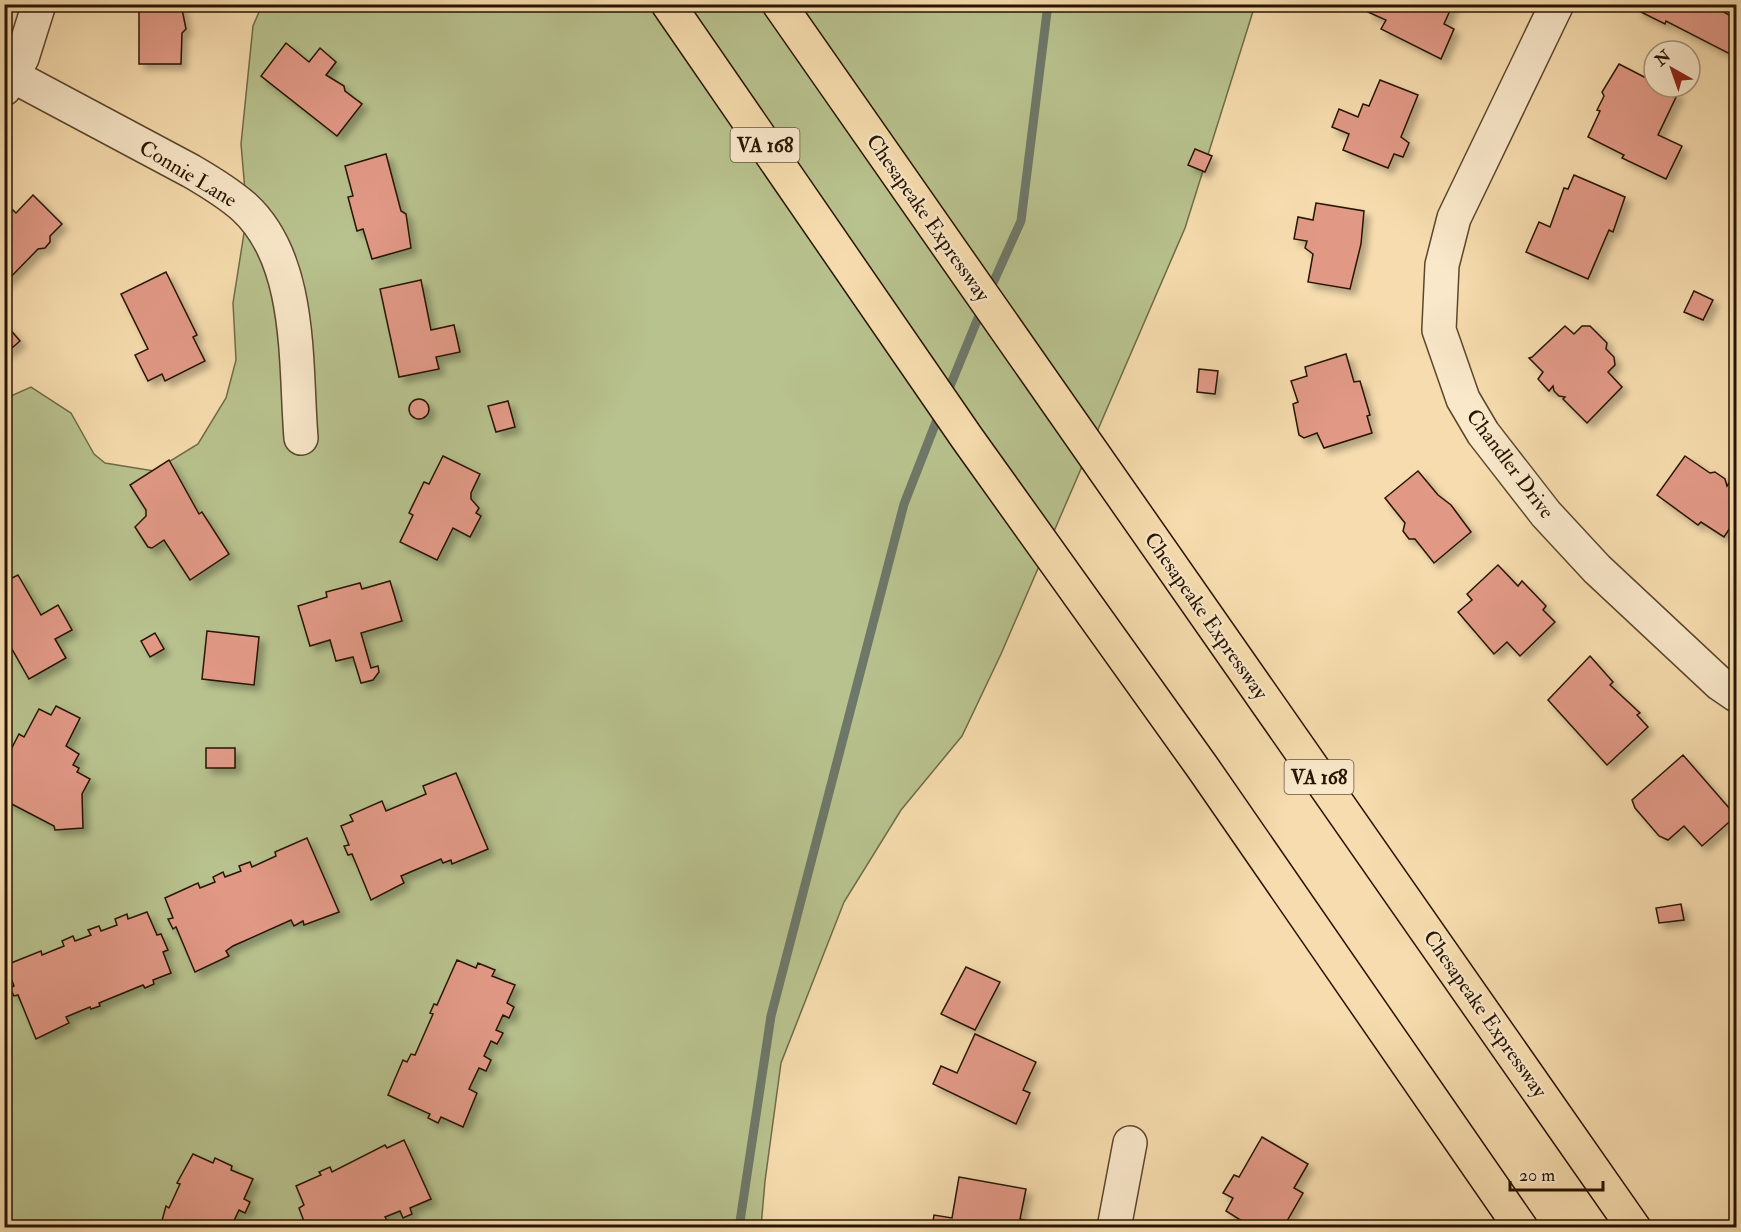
<svg xmlns="http://www.w3.org/2000/svg" width="1741" height="1232" font-family="'IM FELL Double Pica',serif">
	<defs>
		<filter id="shadow"><feDropShadow dx="5.5" dy="5.5" stdDeviation="3" flood-color="#0004"/></filter>
	</defs>
	<rect width="100%" height="100%" fill="#f6dcae"/>
	<filter id="stains"><feTurbulence type="fractalNoise" baseFrequency=".00333" numOctaves="4"/><feColorMatrix values="0 0 0 0 .2 0 0 0 0 .09 0 0 0 0 .02 0 0 0 .5 -.17"/></filter>
	<radialGradient id="worn" r=".72"><stop offset=".6" stop-color="#630" stop-opacity="0"/><stop offset="1" stop-color="#630" stop-opacity=".3"/></radialGradient>
	<path fill="#b8c28e" stroke="#706b47" stroke-width="1.5" d="M 262,5 L 1255,5 L 1185,228 L 1001,654 L 962,736 L 901,810 L 844,902 L 781,1063 L 765,1181 L 761,1227 L 5,1227 L 4,399 L 31,387 L 71,413 L 94,454 L 105,463 L 154,471 L 198,444 L 226,398 L 236,360 L 233,303 L 247,214 L 241,144 L 253,26 Z"/>
	<g fill="none" stroke-linecap="round" stroke-linejoin="round">
		<g stroke="#6e7869" stroke-width="9">
			<path d="M 988,294 L 1021,221 L 1048,4"/>
			<path d="M 946,396 L 983,306"/>
			<path d="M 739,1228 L 771,1016 L 904,504 L 940,412"/>
		</g>
	</g>
	<g fill="#e19986" stroke="#281400" stroke-width="1.5" filter="url(#shadow)">
		<path d="M 139,4 L 181,4 L 186,29 L 182,33 L 181,64 L 139,64 Z"/>
		<path d="M 1371,4 L 1456,4 L 1452,6 L 1444,24 L 1454,29 L 1441,59 L 1381,29 L 1386,20 L 1368,12 Z"/>
		<path d="M 1639,4 L 1710,4 L 1736,19 L 1736,41 L 1730,54 L 1666,21 L 1665,24 L 1637,10 Z"/>
		<path d="M 286,43 L 309,62 L 320,48 L 336,62 L 326,75 L 344,86 L 345,91 L 362,104 L 337,136 L 261,76 Z"/>
		<path d="M 1619,64 L 1654,82 L 1654,87 L 1665,87 L 1678,93 L 1658,135 L 1682,146 L 1666,179 L 1622,158 L 1624,155 L 1588,137 L 1600,111 L 1597,110 L 1604,96 L 1602,92 Z"/>
		<path d="M 1380,80 L 1418,95 L 1401,137 L 1409,143 L 1403,157 L 1394,154 L 1388,168 L 1343,150 L 1349,134 L 1332,127 L 1339,109 L 1358,117 L 1363,104 L 1369,106 Z"/>
		<path d="M 1195,149 L 1212,156 L 1205,172 L 1188,165 Z"/>
		<path d="M 386,154 L 401,211 L 406,214 L 411,248 L 372,259 L 363,229 L 357,231 L 348,197 L 353,196 L 345,166 Z"/>
		<path d="M 1574,175 L 1625,197 L 1613,232 L 1609,230 L 1588,279 L 1526,252 L 1539,222 L 1550,227 L 1564,188 L 1568,189 Z"/>
		<path d="M 33,195 L 62,224 L 50,236 L 50,242 L 45,248 L 38,249 L 4,284 L 4,218 L 13,210 L 16,213 Z"/>
		<path d="M 1316,203 L 1364,211 L 1361,244 L 1350,289 L 1308,282 L 1313,254 L 1305,248 L 1307,241 L 1294,239 L 1298,217 L 1313,220 Z"/>
		<path d="M 166,272 L 197,335 L 193,337 L 205,361 L 165,381 L 162,374 L 148,381 L 135,355 L 148,349 L 121,294 Z"/>
		<path d="M 421,280 L 431,330 L 454,325 L 460,352 L 436,357 L 439,369 L 399,377 L 380,289 Z"/>
		<path d="M 1694,291 L 1713,300 L 1703,320 L 1684,312 Z"/>
		<path d="M 1736,309 L 1736,338 L 1733,338 Z"/>
		<path d="M 1565,326 L 1574,334 L 1582,326 L 1590,326 L 1607,343 L 1606,349 L 1614,357 L 1615,365 L 1608,372 L 1622,387 L 1587,423 L 1563,399 L 1565,397 L 1559,396 L 1554,391 L 1553,386 L 1549,391 L 1538,379 L 1543,372 L 1529,358 L 1532,357 Z"/>
		<path d="M 8,327 L 20,341 L 6,353 L 4,330 Z"/>
		<path d="M 1346,354 L 1354,382 L 1360,381 L 1370,415 L 1367,416 L 1372,433 L 1324,448 L 1317,433 L 1304,438 L 1299,435 L 1293,404 L 1298,402 L 1291,381 L 1307,376 L 1305,367 Z"/>
		<path d="M 1199,369 L 1218,371 L 1215,394 L 1197,392 Z"/>
		<circle cx="419" cy="409" r="10"/>
		<path d="M 508,401 L 515,427 L 496,432 L 488,406 Z"/>
		<path d="M 443,456 L 480,474 L 471,493 L 471,499 L 479,508 L 476,513 L 481,516 L 470,537 L 453,528 L 437,560 L 400,542 L 413,515 L 409,513 L 424,482 L 429,484 Z"/>
		<path d="M 1685,456 L 1710,473 L 1715,472 L 1725,479 L 1727,486 L 1736,473 L 1736,519 L 1724,537 L 1701,522 L 1698,525 L 1657,495 Z"/>
		<path d="M 169,460 L 199,514 L 202,512 L 229,554 L 190,580 L 164,540 L 152,548 L 148,547 L 135,527 L 146,516 L 146,510 L 130,485 Z"/>
		<path d="M 1418,471 L 1438,495 L 1451,505 L 1471,532 L 1434,563 L 1415,539 L 1409,539 L 1403,531 L 1405,523 L 1385,498 Z"/>
		<path d="M 1498,565 L 1518,586 L 1522,581 L 1546,606 L 1543,610 L 1555,622 L 1520,656 L 1507,642 L 1494,654 L 1458,612 L 1472,600 L 1467,594 Z"/>
		<path d="M 18,575 L 41,615 L 58,605 L 72,630 L 55,639 L 66,658 L 29,679 L 4,635 L 4,582 Z"/>
		<path d="M 390,581 L 402,621 L 361,633 L 371,668 L 378,666 L 379,672 L 373,680 L 361,683 L 353,657 L 336,661 L 330,640 L 310,646 L 298,606 L 327,597 L 326,592 L 360,583 L 362,589 Z"/>
		<path d="M 207,631 L 259,637 L 254,685 L 202,679 Z"/>
		<path d="M 155,633 L 164,649 L 150,657 L 141,641 Z"/>
		<path d="M 1590,656 L 1613,682 L 1610,685 L 1640,713 L 1637,715 L 1648,727 L 1607,765 L 1548,700 Z"/>
		<path d="M 56,706 L 80,718 L 66,746 L 79,754 L 73,765 L 79,768 L 77,772 L 90,779 L 82,794 L 83,828 L 55,830 L 54,826 L 4,800 L 4,763 L 19,734 L 24,737 L 39,709 L 51,715 Z"/>
		<rect x="206" y="748" width="29" height="20"/>
		<path d="M 1683,755 L 1736,816 L 1702,846 L 1684,826 L 1668,840 L 1659,836 L 1635,808 L 1632,800 Z"/>
		<path d="M 456,773 L 488,849 L 452,864 L 451,860 L 443,863 L 441,859 L 401,876 L 404,883 L 371,900 L 352,854 L 348,855 L 344,846 L 349,845 L 341,826 L 353,821 L 350,815 L 382,801 L 386,811 L 426,794 L 423,786 Z"/>
		<path d="M 307,838 L 339,912 L 304,925 L 303,921 L 294,926 L 291,920 L 233,946 L 226,951 L 229,956 L 195,972 L 176,927 L 173,929 L 168,919 L 173,918 L 165,898 L 198,883 L 200,888 L 215,882 L 213,877 L 223,872 L 225,877 L 241,871 L 239,866 L 250,862 L 252,867 L 276,856 L 275,852 Z"/>
		<path d="M 1681,904 L 1684,920 L 1659,923 L 1656,908 Z"/>
		<path d="M 147,912 L 157,935 L 161,934 L 168,950 L 163,952 L 171,973 L 153,980 L 154,984 L 145,988 L 143,985 L 99,1003 L 100,1006 L 91,1009 L 90,1007 L 66,1017 L 69,1023 L 36,1039 L 18,995 L 14,996 L 10,988 L 14,986 L 6,965 L 41,951 L 42,955 L 64,946 L 62,941 L 73,936 L 75,941 L 91,935 L 88,930 L 99,926 L 101,931 L 117,925 L 115,919 L 127,914 L 128,919 Z"/>
		<path d="M 457,960 L 476,968 L 478,963 L 495,970 L 492,976 L 515,985 L 507,1003 L 514,1007 L 509,1018 L 503,1015 L 496,1030 L 503,1033 L 497,1044 L 491,1041 L 484,1056 L 491,1060 L 486,1071 L 479,1068 L 469,1089 L 477,1093 L 463,1127 L 441,1117 L 438,1123 L 428,1118 L 430,1114 L 388,1095 L 403,1060 L 407,1062 L 411,1054 L 415,1055 L 433,1014 L 430,1013 L 434,1004 L 437,1005 Z"/>
		<path d="M 966,967 L 1000,982 L 975,1030 L 941,1014 Z"/>
		<path d="M 975,1034 L 1036,1062 L 1023,1090 L 1030,1093 L 1016,1124 L 933,1084 L 941,1066 L 957,1073 Z"/>
		<path d="M 1262,1137 L 1308,1164 L 1294,1188 L 1303,1193 L 1283,1228 L 1253,1228 L 1226,1211 L 1233,1198 L 1223,1193 L 1234,1175 L 1239,1177 Z"/>
		<path d="M 404,1140 L 431,1199 L 410,1208 L 412,1214 L 403,1218 L 400,1211 L 385,1217 L 389,1224 L 381,1228 L 374,1228 L 372,1223 L 362,1228 L 314,1228 L 311,1221 L 305,1224 L 299,1208 L 304,1205 L 296,1186 L 321,1175 L 319,1172 L 330,1167 L 332,1172 L 385,1145 L 387,1148 Z"/>
		<path d="M 193,1154 L 213,1163 L 215,1158 L 232,1166 L 231,1170 L 253,1179 L 244,1199 L 250,1202 L 245,1213 L 239,1210 L 232,1225 L 237,1228 L 160,1228 L 166,1206 L 169,1208 L 180,1184 L 177,1183 Z"/>
		<path d="M 959,1177 L 1026,1189 L 1020,1219 L 1028,1221 L 1027,1228 L 932,1228 L 934,1215 L 952,1218 Z"/>
	</g>
	<g fill="none" stroke-linecap="round" stroke-linejoin="round">
		<defs>
			<g id="minor">
				<path d="M 1557,4 L 1454,218 L 1442,265 L 1439,330 L 1463,399 L 1483,433 L 1546,514 L 1597,569 L 1720,684 L 1736,695"/>
				<path d="M 13,76 L 191,171 C 210,182 228,193 244,207 C 303,261 295,365 301,438"/>
				<path d="M 4,89 L 22,58 L 39,4"/>
				<path d="M 1114,1228 L 1130,1143"/>
			</g>
			<g id="highway">
				<path d="M 668,4 L 967,438 L 1203,768 L 1521,1228"/>
				<path d="M 779,4 L 1634,1228"/>
			</g>
		</defs>
		<use href="#minor" stroke="#5c462c" stroke-width="36"/>
		<use href="#highway" stroke="#281400" stroke-width="36"/>
		<use href="#minor" stroke="#f9e8ca" stroke-width="33"/>
		<use href="#highway" stroke="#f6dcae" stroke-width="33"/>
	</g>
	<g text-anchor="middle" dominant-baseline="central" stroke-width="4.5" stroke-linejoin="round" paint-order="stroke">
		<g fill="#f9e8ca" stroke="#67543d" stroke-width="1.5">
			<rect x="730.5" y="128" width="69" height="34" rx="4.5"/>
			<rect x="1284.5" y="760" width="69" height="34" rx="4.5"/>
		</g>
		<g font-size="20" font-weight="bold" fill="#281400">
			<text x="765" y="145">VA 168</text>
			<text x="1319" y="777">VA 168</text>
		</g>
		<g font-size="21" fill="#281400" stroke="#f9e8ca">
			<text transform="translate(188 174) rotate(31)">Connie Lane</text>
			<text transform="translate(928 218) rotate(55)">Chesapeake Expressway</text>
			<text transform="translate(1510 464) rotate(53)">Chandler Drive</text>
			<text transform="translate(1206 616) rotate(55)">Chesapeake Expressway</text>
			<text transform="translate(1485 1014) rotate(55)">Chesapeake Expressway</text>
		</g>
	</g>
	<rect width="1741" height="1232" fill="none" stroke="#f6dcae" stroke-width="24"/>
	<rect x="6" y="6" width="1729" height="1220" fill="none" stroke="#281400" stroke-width="3"/>
	<rect x="12" y="12" width="1717" height="1208" fill="none" stroke="#281400" stroke-width="1.5"/>
	<g transform="translate(1672 69) rotate(320)"><circle r="28" fill="#f9e8ca" stroke="#a59379" stroke-width="1.5"/>
	<path d="M0-4.5L10 22L0 15L-10 22Z" fill="#8f2418"/>
	<text y="-9" font-size="16" font-weight="bold" text-anchor="middle" fill="#281400">N</text>
	</g>
	<path d="M1510 1181v9h93v-9" fill="none" stroke="#281400" stroke-width="3"/>
	<text x="1519" y="1181" font-size="18" fill="#281400" stroke="#f9e8ca" stroke-width="4.5" paint-order="stroke">20 m</text>
	<rect width="100%" height="100%" filter="url(#stains)"/>
	<rect width="100%" height="100%" fill="url(#worn)"/>
</svg>
